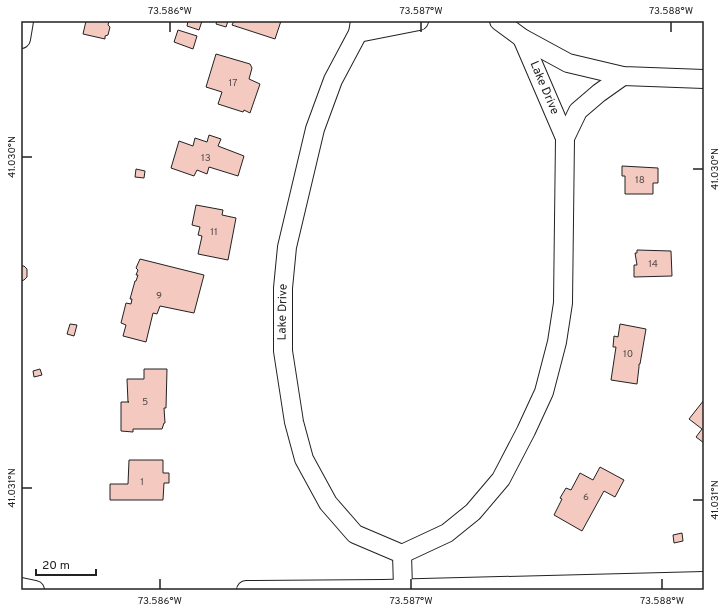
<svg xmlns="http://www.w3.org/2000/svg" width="725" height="611" font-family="Overpass,sans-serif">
	<rect width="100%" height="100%" fill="#fff"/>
	<g fill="#f3c9c0" stroke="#222">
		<path d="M 86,21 L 109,21 L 108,25 L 110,27 L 108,35 L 105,36 L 105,39 L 83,34 Z"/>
		<path d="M 188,21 L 202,21 L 199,30 L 187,26 Z"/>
		<path d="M 217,21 L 228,21 L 226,27 L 216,24 Z"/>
		<path d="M 234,21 L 281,21 L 275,39 L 232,25 Z"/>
		<path d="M 178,30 L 197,36 L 193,49 L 174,42 Z"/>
		<path d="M 216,54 L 250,64 L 252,68 L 249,79 L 260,84 L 250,113 L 244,110 L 243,112 L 218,104 L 222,92 L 206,87 Z"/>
		<path d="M 209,135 L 221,139 L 218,146 L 244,156 L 238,176 L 209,167 L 207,174 L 197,170 L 194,176 L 171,168 L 179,141 L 193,146 L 195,138 L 207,142 Z"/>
		<path d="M 622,166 L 658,168 L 658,183 L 653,183 L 653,194 L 625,194 L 625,176 L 622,176 Z"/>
		<path d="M 136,169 L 145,171 L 144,178 L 135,177 Z"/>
		<path d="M 196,205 L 223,210 L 222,215 L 236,218 L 228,260 L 198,254 L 202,236 L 198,235 L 200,227 L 192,225 Z"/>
		<path d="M 637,250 L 671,251 L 672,276 L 634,277 L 634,265 L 637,265 L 635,253 L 637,253 Z"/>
		<path d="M 140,259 L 204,275 L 194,313 L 160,306 L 157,314 L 153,313 L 146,342 L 123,336 L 126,325 L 121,323 L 126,303 L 131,304 L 132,299 L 130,299 L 135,281 L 136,281 L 138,275 L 136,275 L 138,270 L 136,268 Z"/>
		<path d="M 21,266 L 24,266 L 27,269 L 27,277 L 24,280 L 21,281 Z"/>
		<path d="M 70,324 L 77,325 L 74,336 L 67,334 Z"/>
		<path d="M 620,324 L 646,329 L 640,364 L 639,364 L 639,367 L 637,384 L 611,380 L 616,347 L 613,347 L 614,336 L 618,337 Z"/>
		<path d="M 40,369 L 42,375 L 34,377 L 33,371 Z"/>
		<path d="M 144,369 L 167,369 L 166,408 L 164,408 L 165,423 L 164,423 L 162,429 L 133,429 L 133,432 L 121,431 L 121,402 L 129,402 L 128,402 L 127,379 L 144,379 Z"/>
		<path d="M 704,400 L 704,443 L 696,437 L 702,429 L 689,419 Z"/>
		<path d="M 129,460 L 163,460 L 163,473 L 169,473 L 169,483 L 164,483 L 163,500 L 110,500 L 110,484 L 128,484 Z"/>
		<path d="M 600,467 L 624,480 L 615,497 L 604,491 L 582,531 L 554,515 L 562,499 L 560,498 L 566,488 L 571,490 L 580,473 L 593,480 Z"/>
		<path d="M 682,533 L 683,541 L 674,543 L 673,535 Z"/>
	</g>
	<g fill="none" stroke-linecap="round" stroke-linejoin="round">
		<defs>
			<g id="minor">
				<path d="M 360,21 L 358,33 L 333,80 L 315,129 L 287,247 L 283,288 L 283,351 L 294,422 L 304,459 L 328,503 L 355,534 L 402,554 L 403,588"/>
				<path d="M 499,21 L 522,38 L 568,63 L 623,76 L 704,79"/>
				<path d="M 358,33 L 419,21"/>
				<path d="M 21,39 L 24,21"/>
				<path d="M 565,138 L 578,111 L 599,93 L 623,76"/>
				<path d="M 402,554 L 447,533 L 473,512 L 501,479 L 526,431 L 544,392 L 557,342 L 563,303 L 565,138 L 522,38"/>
				<path d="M 21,587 L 35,590"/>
				<path d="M 246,590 L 383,589 L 704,581"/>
			</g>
		</defs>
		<use href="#minor" stroke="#222" stroke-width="20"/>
		<use href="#minor" stroke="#fff" stroke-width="18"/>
	</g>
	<path fill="none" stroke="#222" stroke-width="1.5" d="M 170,32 L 170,22M 421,32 L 421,22M 671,32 L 671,22M 22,157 L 32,157M 693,169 L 703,169M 22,488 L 32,488M 693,500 L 703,500M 160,589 L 160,579M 411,589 L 411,579M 662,589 L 662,579"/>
	<g text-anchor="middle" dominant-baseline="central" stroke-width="3" stroke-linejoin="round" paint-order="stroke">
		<g font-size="10" fill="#564c4a">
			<text x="233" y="83">17</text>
			<text x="206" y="158">13</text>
			<text x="640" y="180">18</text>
			<text x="214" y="232">11</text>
			<text x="653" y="264">14</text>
			<text x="159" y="296">9</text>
			<text x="628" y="354">10</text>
			<text x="145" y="402">5</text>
			<text x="142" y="482">1</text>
			<text x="586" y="497">6</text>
		</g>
		<g font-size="12" fill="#222" stroke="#fff">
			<text transform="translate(544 88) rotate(67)">Lake Drive</text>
			<text transform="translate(283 312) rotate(-89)">Lake Drive</text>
		</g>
	</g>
	<rect width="725" height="611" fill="none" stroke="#ffffff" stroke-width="44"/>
	<path d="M36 569v6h60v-6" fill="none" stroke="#222222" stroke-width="2"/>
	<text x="42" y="569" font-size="12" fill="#222222" stroke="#ffffff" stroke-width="3" paint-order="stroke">20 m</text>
	<rect x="22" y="22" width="681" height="567" fill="none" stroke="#222" stroke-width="1.5"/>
	<g font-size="10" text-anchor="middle" fill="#222">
		<text x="170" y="14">73.586°W</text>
		<text x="421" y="14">73.587°W</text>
		<text x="671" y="14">73.588°W</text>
		<text transform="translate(11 157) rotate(-90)" y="4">41.030°N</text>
		<text transform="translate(714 169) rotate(-90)" y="4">41.030°N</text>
		<text transform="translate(11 488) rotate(-90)" y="4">41.031°N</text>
		<text transform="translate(714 500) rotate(-90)" y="4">41.031°N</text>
		<text x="160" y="604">73.586°W</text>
		<text x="411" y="604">73.587°W</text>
		<text x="662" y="604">73.588°W</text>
	</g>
</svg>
